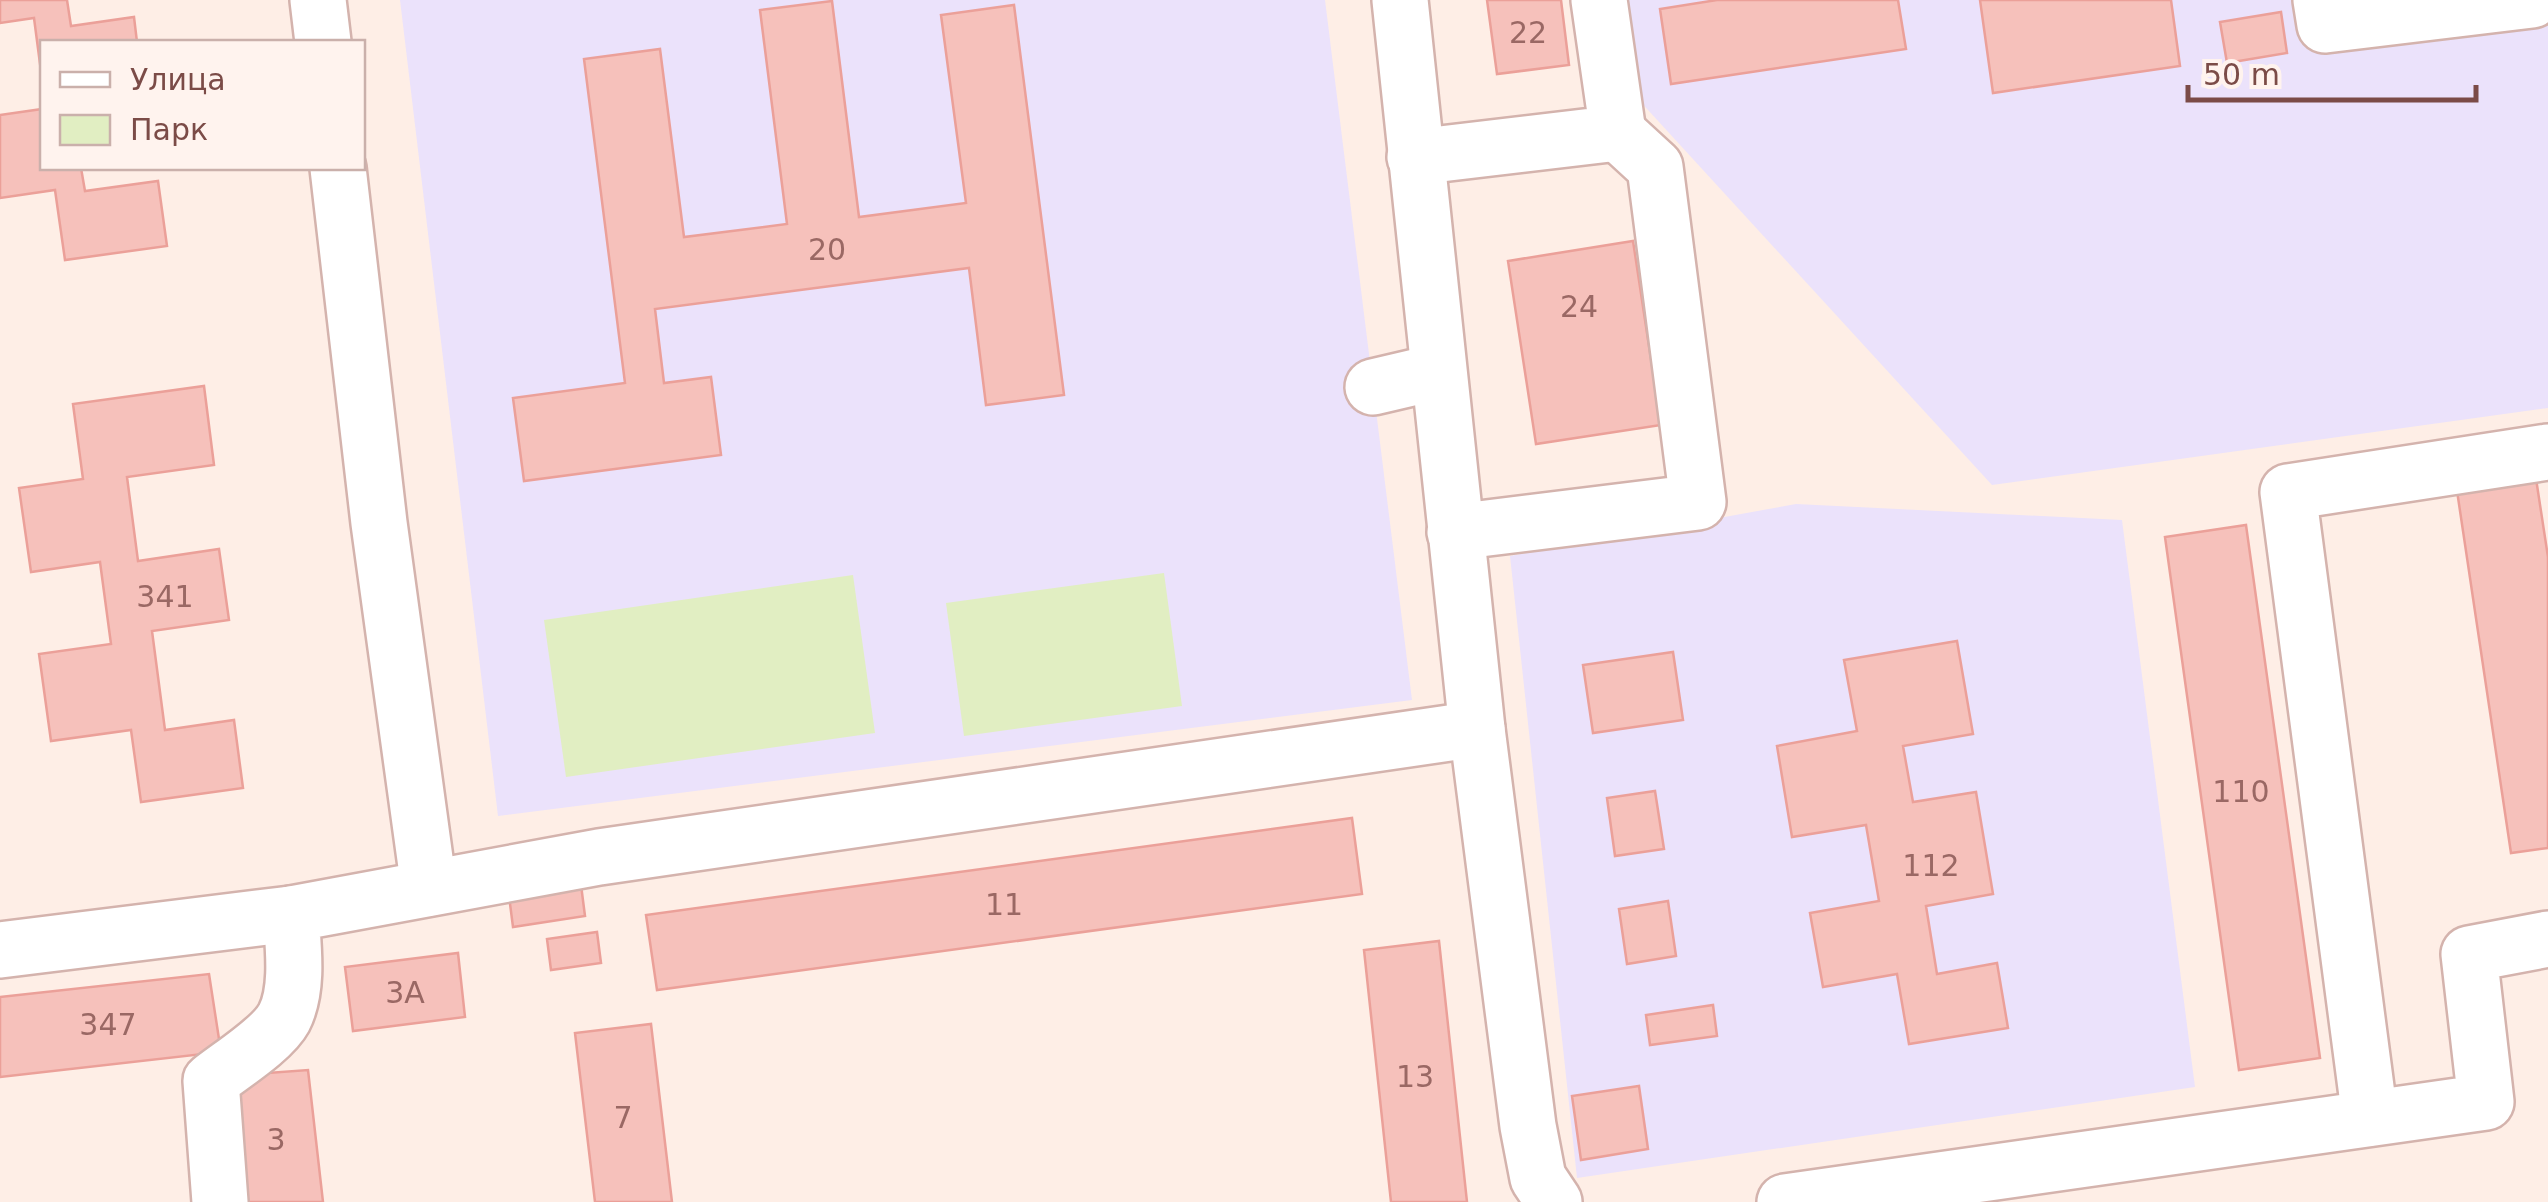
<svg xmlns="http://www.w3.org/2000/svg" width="2548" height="1202" font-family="'DejaVu Sans',sans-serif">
	<rect width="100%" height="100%" fill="#feeee6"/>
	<g fill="#ebe2fb">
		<path d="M 400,0 L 1325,0 L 1412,700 L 498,816 Z"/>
		<path d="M 1621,0 L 2548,0 L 2548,408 L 1992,485 L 1637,98 Z"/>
		<path d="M 1796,504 L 2122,520 L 2195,1087 L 1577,1178 L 1510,556 Z"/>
	</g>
	<g fill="#e1eec2">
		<path d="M 1164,573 L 1182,706 L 964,736 L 946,603 Z"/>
		<path d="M 853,575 L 875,733 L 566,777 L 544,620 Z"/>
	</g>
	<g fill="#f6c1bb" stroke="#eba099" stroke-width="2.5">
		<path d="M 0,0 L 67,0 L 71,26 L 134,17 L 137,42 L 42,42 L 42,79 L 34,18 L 0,23 Z"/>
		<path d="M 1487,0 L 1561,0 L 1569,65 L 1497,74 Z"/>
		<path d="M 1717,0 L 1898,0 L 1906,49 L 1671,84 L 1660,9 Z"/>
		<path d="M 1980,0 L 2171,0 L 2180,66 L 1993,93 Z"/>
		<path d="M 832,1 L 859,217 L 966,203 L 941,15 L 1014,5 L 1064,395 L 986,405 L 969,268 L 655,309 L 664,383 L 711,377 L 721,455 L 524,481 L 513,398 L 625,383 L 584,59 L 660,49 L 684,237 L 787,224 L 760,10 Z"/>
		<path d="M 2281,12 L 2287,53 L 2227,63 L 2220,22 Z"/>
		<path d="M 42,109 L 42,168 L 81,168 L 85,191 L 158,181 L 167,246 L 65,260 L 55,190 L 0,198 L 0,115 Z"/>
		<path d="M 1633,241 L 1661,425 L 1536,444 L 1508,261 Z"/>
		<path d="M 204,386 L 214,465 L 127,477 L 138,561 L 219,549 L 229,620 L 152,631 L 165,730 L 234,720 L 243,788 L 141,802 L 131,730 L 51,741 L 39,654 L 111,644 L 100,562 L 31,572 L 19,488 L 83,479 L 73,404 Z"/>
		<path d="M 2535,472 L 2548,557 L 2548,848 L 2511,853 L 2456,484 Z"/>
		<path d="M 2246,525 L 2320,1058 L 2239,1070 L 2165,537 Z"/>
		<path d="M 1957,641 L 1973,734 L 1903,746 L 1913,802 L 1976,792 L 1993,894 L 1926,906 L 1937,974 L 1997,963 L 2008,1028 L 1909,1044 L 1897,974 L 1823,987 L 1810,913 L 1879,901 L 1866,825 L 1792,837 L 1777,746 L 1857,731 L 1844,660 Z"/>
		<path d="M 1673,652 L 1683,720 L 1593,733 L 1583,665 Z"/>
		<path d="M 1655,791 L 1664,849 L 1615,856 L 1607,798 Z"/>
		<path d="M 1352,818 L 1362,894 L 657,990 L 646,915 Z"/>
		<path d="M 581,885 L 585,916 L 513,927 L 509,896 Z"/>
		<path d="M 1668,901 L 1676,956 L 1627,964 L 1619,909 Z"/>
		<path d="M 597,932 L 601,963 L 551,970 L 547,939 Z"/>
		<path d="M 1439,941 L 1467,1202 L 1391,1202 L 1364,950 Z"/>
		<path d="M 458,953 L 465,1017 L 353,1031 L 345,967 Z"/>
		<path d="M 209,974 L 221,1052 L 0,1077 L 0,997 Z"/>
		<path d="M 1713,1005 L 1717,1036 L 1650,1045 L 1646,1015 Z"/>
		<path d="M 651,1024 L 672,1202 L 595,1202 L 575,1033 Z"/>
		<path d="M 308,1070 L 323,1202 L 246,1202 L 228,1076 Z"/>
		<path d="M 1639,1086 L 1648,1149 L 1581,1160 L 1572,1096 Z"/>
	</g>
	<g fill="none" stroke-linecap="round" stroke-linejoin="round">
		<defs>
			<g id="minor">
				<path d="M 318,0 L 323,42"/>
				<path d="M 1400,0 L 1477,729 L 1528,1126 L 1538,1178 L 1554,1202"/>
				<path d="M 2321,0 L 2325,25 L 2532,0"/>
				<path d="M 1415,157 L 1618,133 L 1599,0"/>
				<path d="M 338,168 L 379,523 L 429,888"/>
				<path d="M 1373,387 L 1437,372"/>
				<path d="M 1455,532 L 1698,502 L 1655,167 L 1618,133"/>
				<path d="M 0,950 L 291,914"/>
				<path d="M 2370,1118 L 2288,492 L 2548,452"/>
				<path d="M 220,1202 L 211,1081 C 231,1065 272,1040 284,1018 C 299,989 293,945 291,914 L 599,857 L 1477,729"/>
				<path d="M 1785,1202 L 2486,1102 L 2469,954 L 2548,939"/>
			</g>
		</defs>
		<use href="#minor" stroke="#d4b3ad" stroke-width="60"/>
		<use href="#minor" stroke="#fff" stroke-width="55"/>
	</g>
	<g text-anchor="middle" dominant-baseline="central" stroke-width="8" stroke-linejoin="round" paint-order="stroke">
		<g font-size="30" fill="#9a6864">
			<text x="1528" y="32">22</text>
			<text x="827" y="249">20</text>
			<text x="1579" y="306">24</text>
			<text x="165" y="596">341</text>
			<text x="2241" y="791">110</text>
			<text x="1931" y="865">112</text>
			<text x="1004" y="904">11</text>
			<text x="405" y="992">3А</text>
			<text x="108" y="1024">347</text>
			<text x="1415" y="1076">13</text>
			<text x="623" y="1117">7</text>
			<text x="276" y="1139">3</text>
		</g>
	</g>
	<rect x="40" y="40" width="325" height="130" fill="#fff3ee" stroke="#cab0ab" stroke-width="2.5"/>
	<rect x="60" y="72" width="50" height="15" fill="#ffffff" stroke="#cab0ab" stroke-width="2.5"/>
	<text x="130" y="90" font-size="30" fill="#7b4b47">Улица</text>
	<rect x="60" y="115" width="50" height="30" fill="#e1eec2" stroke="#cab0ab" stroke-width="2.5"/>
	<text x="130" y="140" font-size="30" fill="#7b4b47">Парк</text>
	<path d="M2188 85v15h288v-15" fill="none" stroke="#7b4b47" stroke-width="5"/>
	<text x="2203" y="85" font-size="30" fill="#7b4b47" stroke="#fff3ee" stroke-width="8" paint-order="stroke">50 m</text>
</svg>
